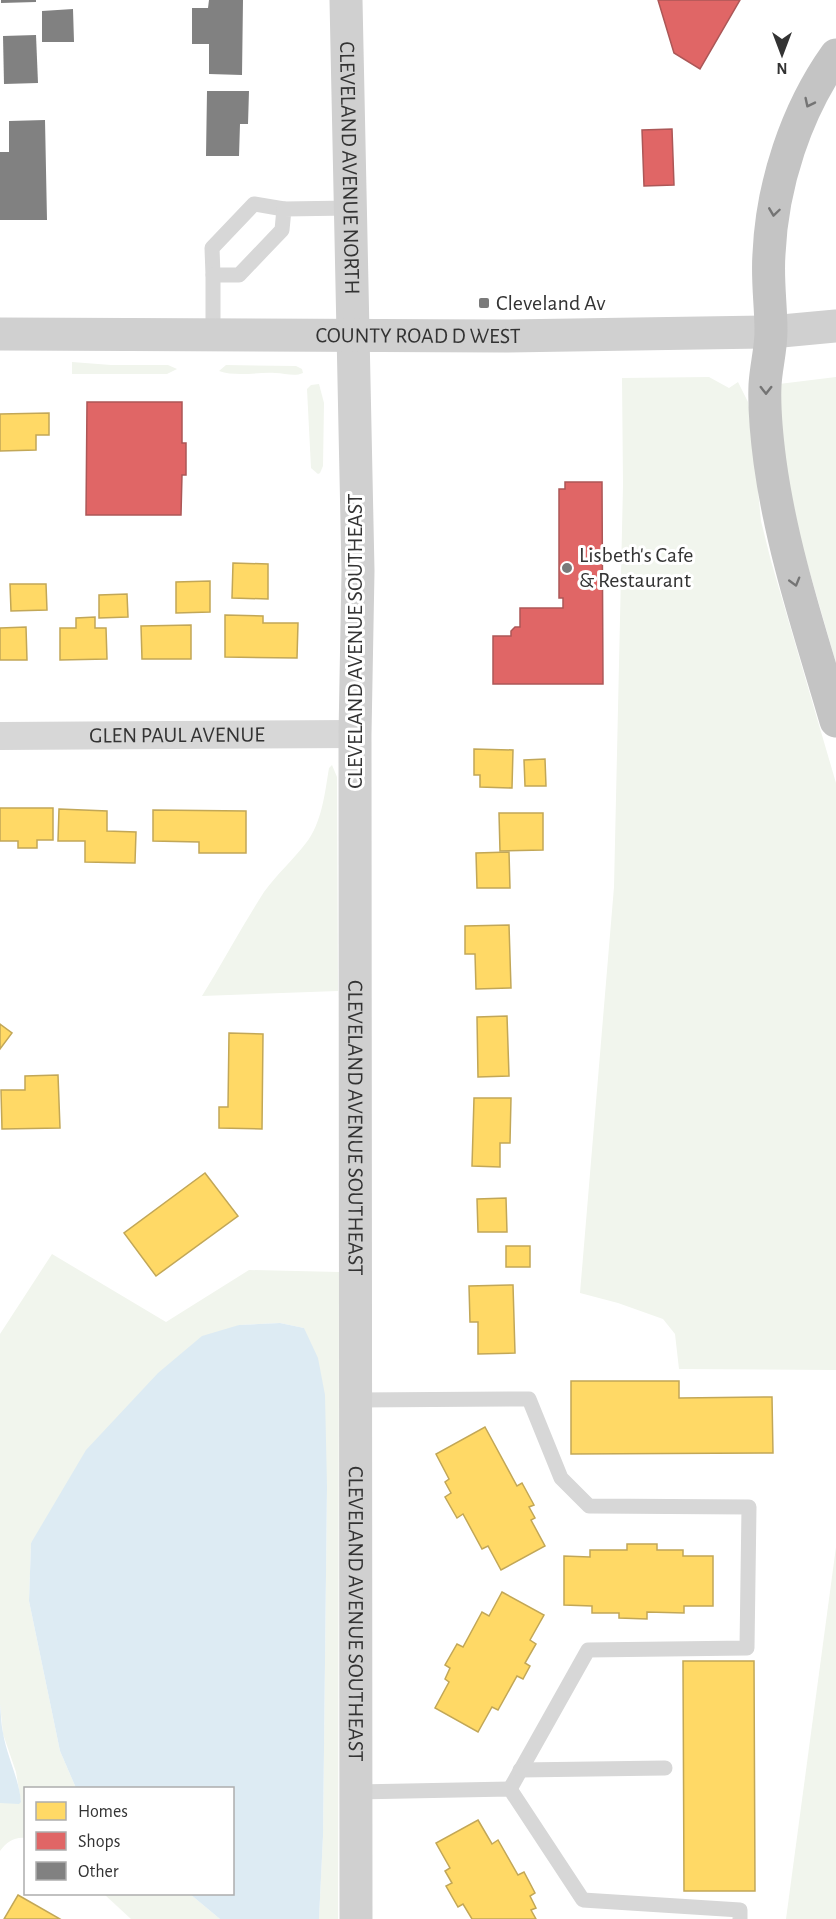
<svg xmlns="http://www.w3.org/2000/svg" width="836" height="1919" font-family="'Alegreya Sans',sans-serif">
	<rect width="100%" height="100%" fill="#fff"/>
	<g fill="#f1f5ed">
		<path d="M 72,362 L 111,365 L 168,365 L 177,369 L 167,374 L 72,374 Z"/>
		<path d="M 226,365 L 296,366 L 302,369 L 303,373 C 294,377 285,373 275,373 C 257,372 236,377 219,371 Z"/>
		<path d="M 709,377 L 729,388 L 738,382 L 748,402 L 751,419 L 761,521 L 771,561 L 836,783 L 836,1370 L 679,1369 L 675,1334 L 663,1319 L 618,1303 L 580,1293 L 614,887 L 623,485 L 622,378 Z"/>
		<path d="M 836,377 L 836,663 L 792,511 L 782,451 L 779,384 Z"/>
		<path d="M 319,384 L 324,403 L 323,466 L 320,473 L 318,474 L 311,468 L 307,389 L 311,385 Z"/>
		<path d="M 332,765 L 337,777 L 338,991 L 202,996 C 223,962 242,926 264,892 C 277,874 293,860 306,843 C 322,823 325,792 329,768 Z"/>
		<path d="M 52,1254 L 166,1322 L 249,1270 L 339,1272 L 338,1919 L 319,1919 L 323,1836 L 327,1487 L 304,1328 L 280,1323 L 239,1325 L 31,1543 L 29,1601 L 60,1751 L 76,1788 L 26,1788 L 25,1838 C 14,1837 7,1842 0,1851 L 0,1803 L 21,1802 L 16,1772 L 3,1734 L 0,1704 L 0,1334 Z"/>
		<path d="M 836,1547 L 836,1919 L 786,1919 Z"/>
		<path d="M 104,1894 L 190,1894 L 220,1919 L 131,1919 Z"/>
	</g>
	<g fill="#ddebf3">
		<path d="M 280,1323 L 304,1328 L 318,1358 L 325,1395 L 327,1487 L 323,1836 L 319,1919 L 220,1919 L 190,1894 L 232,1894 L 232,1788 L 76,1788 L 60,1751 L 29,1601 L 31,1543 L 86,1450 L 158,1373 L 202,1336 L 239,1325 Z"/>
		<path d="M 0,1704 C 1,1714 1,1724 3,1733 C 7,1757 19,1778 21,1802 L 19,1804 L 0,1803 Z"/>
	</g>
	<g fill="#ffd966" stroke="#c2a757" stroke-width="1.5">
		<path d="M 49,413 L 49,435 L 36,435 L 36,450 L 0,451 L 0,414 Z"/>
		<path d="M 233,563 L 268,564 L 268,599 L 232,598 Z"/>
		<path d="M 210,581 L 210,612 L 176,613 L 176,582 Z"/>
		<path d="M 10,584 L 46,584 L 47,610 L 11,611 Z"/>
		<path d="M 127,594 L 128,617 L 99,618 L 99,595 Z"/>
		<path d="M 225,615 L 263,616 L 263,623 L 298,623 L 297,658 L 225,657 Z"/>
		<path d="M 95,617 L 95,628 L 106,628 L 107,659 L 60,660 L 60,628 L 76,628 L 76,618 Z"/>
		<path d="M 191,625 L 191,659 L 142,659 L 141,626 Z"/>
		<path d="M 26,627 L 27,660 L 0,660 L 0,628 Z"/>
		<path d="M 474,749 L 513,750 L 512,788 L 480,787 L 480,775 L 474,775 Z"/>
		<path d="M 545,759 L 546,786 L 525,786 L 524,760 Z"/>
		<path d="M 0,808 L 53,808 L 53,840 L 37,840 L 37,848 L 18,848 L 18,841 L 0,841 Z"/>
		<path d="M 59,809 L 107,811 L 107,831 L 136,832 L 135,863 L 85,862 L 85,841 L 58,841 Z"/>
		<path d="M 153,810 L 246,811 L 246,853 L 199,853 L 199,842 L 153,841 Z"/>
		<path d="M 499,813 L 543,813 L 543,850 L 500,851 Z"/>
		<path d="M 509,852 L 510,888 L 477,888 L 476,853 Z"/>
		<path d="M 509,925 L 511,988 L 476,989 L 475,954 L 465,954 L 465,926 Z"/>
		<path d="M 507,1016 L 509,1076 L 478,1077 L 477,1017 Z"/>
		<path d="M 0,1024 L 12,1033 L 0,1049 Z"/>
		<path d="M 229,1033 L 263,1034 L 262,1129 L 219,1128 L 219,1107 L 228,1107 Z"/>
		<path d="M 58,1075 L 60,1128 L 2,1129 L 1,1090 L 25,1090 L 25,1076 Z"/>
		<path d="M 474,1098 L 511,1098 L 510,1143 L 500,1143 L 500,1167 L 472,1166 Z"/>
		<path d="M 205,1173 L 238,1216 L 156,1276 L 124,1233 Z"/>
		<path d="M 506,1198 L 507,1232 L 478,1232 L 477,1199 Z"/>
		<rect x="506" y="1246" width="24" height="21"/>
		<path d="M 513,1285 L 515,1353 L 478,1354 L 478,1322 L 470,1322 L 469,1286 Z"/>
		<path d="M 571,1381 L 679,1381 L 679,1398 L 772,1397 L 773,1453 L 571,1454 Z"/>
		<path d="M 485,1427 L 517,1486 L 522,1483 L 534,1505 L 529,1507 L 535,1518 L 531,1520 L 545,1546 L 501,1570 L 488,1546 L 482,1549 L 463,1514 L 457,1518 L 445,1497 L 451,1493 L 445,1482 L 449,1479 L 436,1454 Z"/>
		<path d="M 627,1544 L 657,1544 L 657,1550 L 683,1550 L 683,1556 L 713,1556 L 713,1606 L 684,1606 L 684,1613 L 647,1612 L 647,1619 L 619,1618 L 619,1613 L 592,1613 L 592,1606 L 564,1605 L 564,1556 L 590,1557 L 590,1550 L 627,1550 Z"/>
		<path d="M 502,1592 L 544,1615 L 530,1640 L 536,1644 L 525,1663 L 530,1666 L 523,1679 L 517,1676 L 498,1710 L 492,1707 L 478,1732 L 435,1708 L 449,1682 L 445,1679 L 450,1668 L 445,1665 L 457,1644 L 463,1647 L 482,1612 L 489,1616 Z"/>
		<path d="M 683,1661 L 754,1661 L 755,1891 L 684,1891 Z"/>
		<path d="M 478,1820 L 492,1844 L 498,1840 L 518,1875 L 524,1872 L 535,1893 L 530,1896 L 536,1908 L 531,1910 L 536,1919 L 472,1919 L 463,1904 L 458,1907 L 446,1886 L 452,1883 L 445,1871 L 450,1868 L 436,1843 Z"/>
		<path d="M 18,1895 L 60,1919 L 4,1919 Z"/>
	</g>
	<g fill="#e06666" stroke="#ac5757" stroke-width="1.5">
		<path d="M 658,0 L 740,0 L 700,69 L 674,53 Z"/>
		<path d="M 672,129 L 674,185 L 644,186 L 642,130 Z"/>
		<path d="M 87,402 L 182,402 L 182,443 L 186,443 L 186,475 L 182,475 L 181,515 L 86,515 Z"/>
		<path d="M 565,482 L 602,482 L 603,684 L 493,684 L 493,636 L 511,636 L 511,631 L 515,627 L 520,627 L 520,608 L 563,608 L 563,598 L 559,598 L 559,489 L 565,489 Z"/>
	</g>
	<g fill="#818181">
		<path d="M 1,0 L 36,0 L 36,2 L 1,3 Z"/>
		<path d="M 209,0 L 243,0 L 242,75 L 209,74 L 209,44 L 192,44 L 192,8 L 208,8 Z"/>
		<path d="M 73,9 L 74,42 L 42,42 L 42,11 Z"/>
		<path d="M 36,35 L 38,83 L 4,84 L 3,36 Z"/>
		<path d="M 207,91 L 249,91 L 248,124 L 240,124 L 239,156 L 206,156 Z"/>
		<path d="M 45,120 L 47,220 L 0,220 L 0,152 L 9,152 L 9,121 Z"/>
	</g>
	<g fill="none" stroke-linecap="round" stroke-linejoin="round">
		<g stroke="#d7d7d7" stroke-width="15">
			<path d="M 213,275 L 212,248 L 254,204 L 284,209"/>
			<path d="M 213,336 L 213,275 L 239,275 L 282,230 L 284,209 L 350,208"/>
			<path d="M 356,1400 L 529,1399 L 561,1478 L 589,1506 L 749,1507 L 747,1648 L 588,1650 L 510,1789"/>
			<path d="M 520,1770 L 665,1768"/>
			<path d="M 356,1792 L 510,1789 L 583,1900 L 740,1910 L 740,1919"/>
		</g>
		<path stroke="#d7d7d7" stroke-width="28" id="s1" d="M 0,736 L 355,734"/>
		<g stroke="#d0d0d0" stroke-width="33">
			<path id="s2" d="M 346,0 L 358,571 L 355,734 L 356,1919"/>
			<path id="s3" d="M 0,334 L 505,336 L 771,332 L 836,326"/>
		</g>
		<path stroke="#c4c4c4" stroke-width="33" d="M 836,55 C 796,111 772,185 769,254 C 767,280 771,305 771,331 C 771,349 766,367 765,385 C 764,408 767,439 770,462 C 782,550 811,635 836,721"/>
	</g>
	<defs><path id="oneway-chevron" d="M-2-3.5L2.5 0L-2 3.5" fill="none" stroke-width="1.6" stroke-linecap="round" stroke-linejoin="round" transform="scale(1.5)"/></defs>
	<g stroke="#747474">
		<use href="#oneway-chevron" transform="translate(809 103) rotate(116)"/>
		<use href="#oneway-chevron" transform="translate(774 212) rotate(98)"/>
		<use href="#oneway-chevron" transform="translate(766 390) rotate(90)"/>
		<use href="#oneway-chevron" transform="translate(795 582) rotate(74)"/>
	</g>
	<g fill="#7a7a7a" stroke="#fff" stroke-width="2">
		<rect x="478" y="297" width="12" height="12" rx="3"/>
		<circle cx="567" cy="568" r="6"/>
	</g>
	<g text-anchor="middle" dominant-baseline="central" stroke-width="6" stroke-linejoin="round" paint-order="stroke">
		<g font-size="22" fill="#333" stroke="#fff">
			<text stroke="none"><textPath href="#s2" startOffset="168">CLEVELAND AVENUE NORTH</textPath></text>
			<text stroke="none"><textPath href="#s3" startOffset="418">COUNTY ROAD D WEST</textPath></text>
			<text transform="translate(355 641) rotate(-90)">CLEVELAND AVENUE SOUTHEAST</text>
			<text stroke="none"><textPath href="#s1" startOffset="177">GLEN PAUL AVENUE</textPath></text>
			<text stroke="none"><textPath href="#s2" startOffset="1128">CLEVELAND AVENUE SOUTHEAST</textPath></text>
			<text stroke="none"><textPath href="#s2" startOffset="1614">CLEVELAND AVENUE SOUTHEAST</textPath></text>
		</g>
		<g font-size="22" fill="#333" stroke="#fff" text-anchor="start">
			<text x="496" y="303">Cleveland Av</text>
			<text x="579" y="555">Lisbeth's Cafe<tspan x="579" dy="25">&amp; Restaurant</tspan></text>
		</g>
	</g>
	<rect x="24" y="1787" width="210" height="108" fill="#ffffff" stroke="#adadad" stroke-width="1.5"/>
	<rect x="36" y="1802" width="30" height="18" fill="#ffd966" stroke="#adadad" stroke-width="1.5"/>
	<text x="78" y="1817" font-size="18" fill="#333333">Homes</text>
	<rect x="36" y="1832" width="30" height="18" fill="#e06666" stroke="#adadad" stroke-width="1.5"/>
	<text x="78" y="1847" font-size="18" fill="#333333">Shops</text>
	<rect x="36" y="1862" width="30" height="18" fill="#818181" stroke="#adadad" stroke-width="1.5"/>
	<text x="78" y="1877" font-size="18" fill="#333333">Other</text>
	<g transform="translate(782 54) rotate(180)" stroke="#ffffff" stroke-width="4.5" paint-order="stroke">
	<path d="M0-4.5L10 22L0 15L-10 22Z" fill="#333333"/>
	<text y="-9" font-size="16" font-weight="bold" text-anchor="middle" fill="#333333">N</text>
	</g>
</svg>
